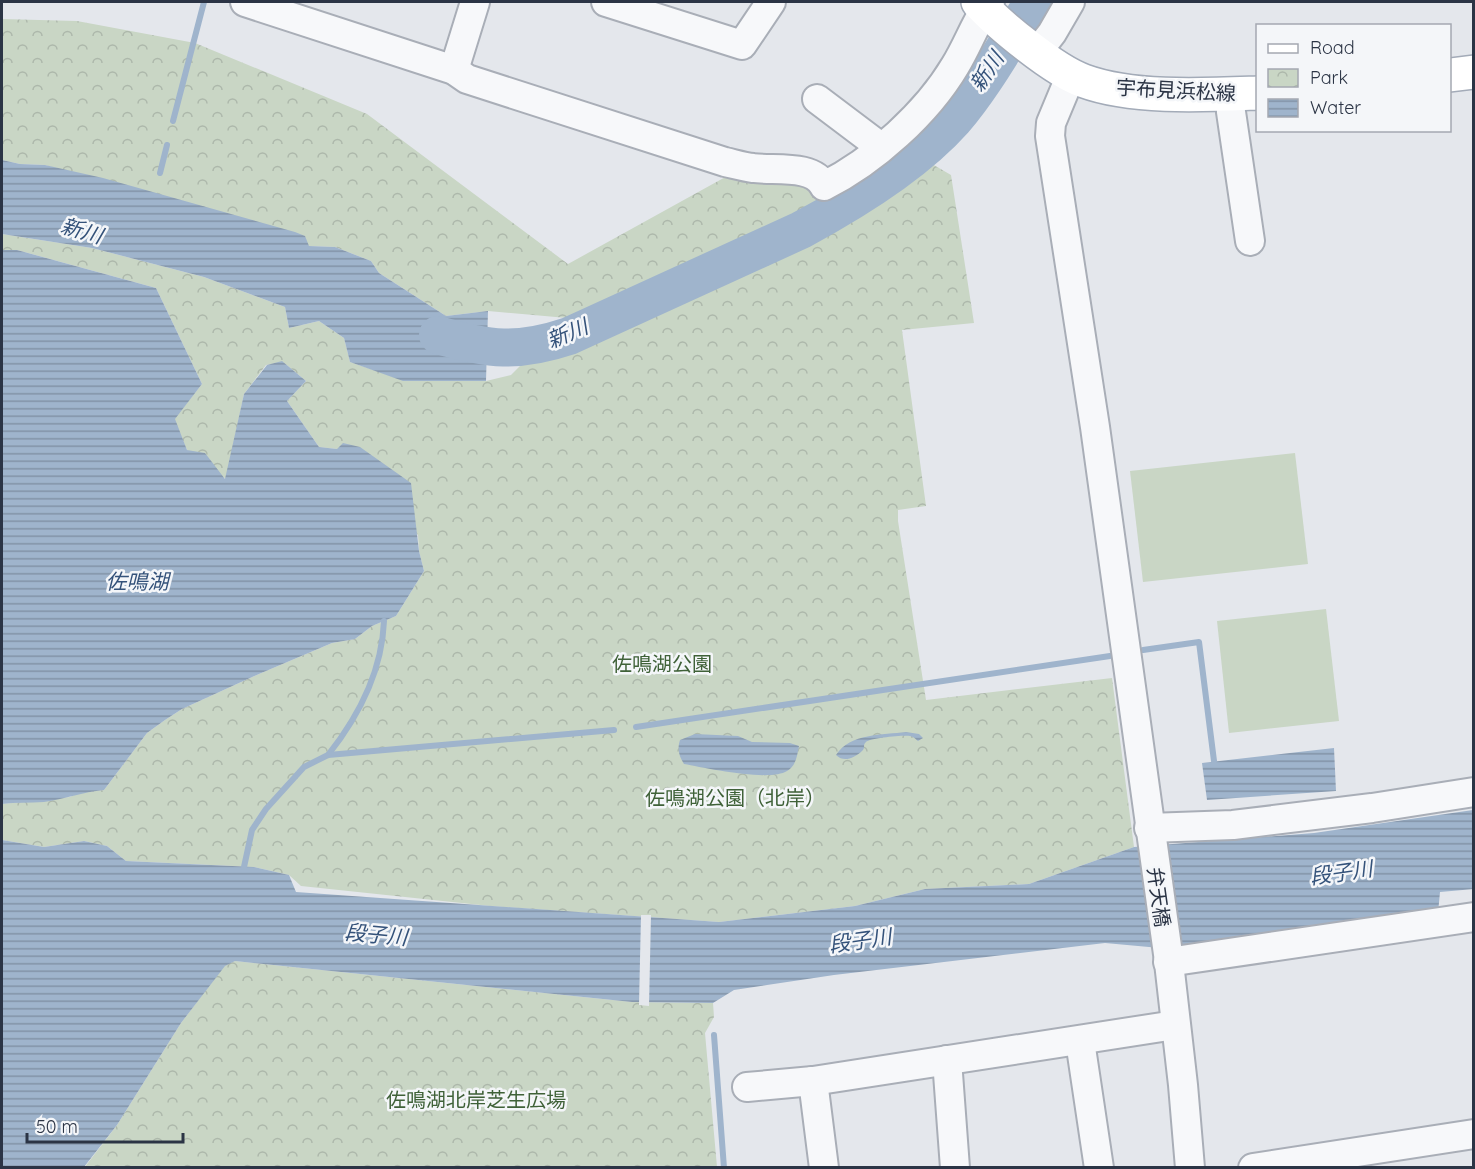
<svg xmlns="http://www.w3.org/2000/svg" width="1475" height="1169" font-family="Quicksand,'Noto Sans JP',sans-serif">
	<defs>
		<pattern id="park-crowns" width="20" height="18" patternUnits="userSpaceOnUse" patternTransform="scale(1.5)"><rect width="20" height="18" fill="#c9d6c5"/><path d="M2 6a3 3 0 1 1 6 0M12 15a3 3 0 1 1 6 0" fill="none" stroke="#adb8ab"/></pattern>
		<pattern id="water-rules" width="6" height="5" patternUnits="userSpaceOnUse" patternTransform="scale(1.5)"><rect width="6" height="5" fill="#9fb4cc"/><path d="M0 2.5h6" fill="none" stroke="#8293a7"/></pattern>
	</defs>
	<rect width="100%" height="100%" fill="#e4e7ec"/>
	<g fill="url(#park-crowns)">
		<path d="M 2,19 L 77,21 L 195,43 L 367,114 L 568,264 L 729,175 L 801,179 L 809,187 L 822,210 L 567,318 L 488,311 L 446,316 L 379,273 L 371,261 L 335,247 L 309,246 L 45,165 L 20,164 L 2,160 Z"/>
		<path d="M 932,164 L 951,175 L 974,323 L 902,330 L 926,506 L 898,510 L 898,521 L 926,700 L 1112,678 L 1134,847 L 1029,884 L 925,889 L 855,906 L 719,922 L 490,906 L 301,886 L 289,875 L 254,867 L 126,861 L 107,846 L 84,841 L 44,847 L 2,840 L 2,804 L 70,797 L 78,793 L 104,790 L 147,733 L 165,720 L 182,709 L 259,674 L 332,643 L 355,639 L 372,626 L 396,616 L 424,571 L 419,551 L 418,535 L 337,449 L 319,447 L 287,401 L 306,381 L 283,362 L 266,365 L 244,394 L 226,479 L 187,450 L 174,419 L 202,384 L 156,288 L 17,250 L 2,250 L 2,234 L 92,248 L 204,277 L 285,307 L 289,328 L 319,321 L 344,338 L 350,362 L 403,380 L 486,381 L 511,375 L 541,345 L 742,273 L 836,230 Z"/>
		<path d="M 235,961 L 632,1002 L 713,1003 L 714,1017 L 705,1033 L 717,1167 L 84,1168 L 117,1125 L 181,1023 L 225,965 Z"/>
	</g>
	<g fill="#c9d6c5">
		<path d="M 1295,453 L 1308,564 L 1143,582 L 1130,471 Z"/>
		<path d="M 1326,609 L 1339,721 L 1229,733 L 1217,621 Z"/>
	</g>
	<g fill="url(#water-rules)">
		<path d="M 2,160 L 20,164 L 45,165 L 103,178 L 295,232 L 305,236 L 309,246 L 335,247 L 371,261 L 379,273 L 446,316 L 488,311 L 486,381 L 403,381 L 350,362 L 344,338 L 319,321 L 289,328 L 285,307 L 204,277 L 92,248 L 2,234 Z"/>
		<path d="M 2,250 L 17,250 L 156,288 L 202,384 L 175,419 L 187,450 L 205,453 L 225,479 L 244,394 L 267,365 L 282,361 L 306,381 L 287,401 L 319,447 L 337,449 L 343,443 L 360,447 L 411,483 L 419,551 L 424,571 L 396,616 L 372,626 L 355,639 L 332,643 L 259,674 L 182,709 L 165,720 L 147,733 L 104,790 C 83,792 64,799 44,802 C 30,803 16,802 2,804 Z"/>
		<path d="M 906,732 L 919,734 L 923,738 L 918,741 C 914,738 914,737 910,736 C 903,735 870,738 866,742 C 862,746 866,747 862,751 C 854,758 844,763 836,755 C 850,733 883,735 906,732 Z"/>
		<path d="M 695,734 L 738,736 L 752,742 L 790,743 L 799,746 C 797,756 796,766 787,771 C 770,782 705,768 684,764 C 679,756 677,749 680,740 Z"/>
		<path d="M 1334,748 L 1336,791 L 1207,800 L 1202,763 Z"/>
		<path d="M 1473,810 L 1474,889 L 1440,892 L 1438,913 L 1193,951 L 1105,943 L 834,975 L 734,990 L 713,1003 L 632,1002 L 235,961 L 225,966 L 181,1023 L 117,1125 L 84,1167 L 2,1168 L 2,840 L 44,847 L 84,841 L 107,846 L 126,861 L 254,867 L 289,875 L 296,892 L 719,922 L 855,906 L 925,889 L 1029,884 L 1134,847 L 1314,833 Z"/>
	</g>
	<path fill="#e4e7ec" d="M 641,915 L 651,915 L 649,1006 L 639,1005 Z"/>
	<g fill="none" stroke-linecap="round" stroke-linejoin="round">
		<g stroke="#9fb4cc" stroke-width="6">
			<path d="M 173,121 L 204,2"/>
			<path d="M 160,173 L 167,145"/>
			<path d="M 1143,650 L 1199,642 L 1214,761"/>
			<path d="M 636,727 L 1110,656"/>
			<path d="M 328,755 C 359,716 382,671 384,621"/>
			<path d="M 244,867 L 252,830 L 266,809 L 304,767 L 328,755 L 614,730"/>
			<path d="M 714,1035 L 724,1168"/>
		</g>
		<path stroke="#9fb4cc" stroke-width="38" d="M 438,335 C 489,350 518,353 569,336 L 801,230 C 853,202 915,164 954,120 C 984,85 1008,41 1033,2"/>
		<defs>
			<g id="minor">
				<path d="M 245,2 L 454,70 L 467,79 L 725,162 C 734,164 744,167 753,168 C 775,171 813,164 824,186 C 874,161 927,113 955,66 C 968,45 976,21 990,2"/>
				<path d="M 606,2 L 742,45 L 771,2"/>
				<path d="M 1038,51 L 1052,33 L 1070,2"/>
				<path d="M 454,70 L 475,2"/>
				<path d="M 1071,75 L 1051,123 L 1050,136 L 1095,427 L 1168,954 L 1183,1085 L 1190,1168"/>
				<path d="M 1230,94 L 1231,112 L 1250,241"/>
				<path d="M 817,99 L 874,142 L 879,149"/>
				<path d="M 1149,828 L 1233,825 L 1372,808 L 1474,792"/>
				<path d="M 1168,962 L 1474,917"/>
				<path d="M 1080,1041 L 1099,1168"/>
				<path d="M 947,1060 L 955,1168"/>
				<path d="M 813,1081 L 824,1168"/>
				<path d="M 747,1087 L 813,1081 L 1175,1025"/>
				<path d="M 1253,1168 L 1474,1134"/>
			</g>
			<g id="major">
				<path d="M 978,2 C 999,25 1055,71 1084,81 C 1133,99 1206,95 1258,93"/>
				<path d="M 1450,75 L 1474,72"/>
			</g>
		</defs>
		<use href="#minor" stroke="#a9aeb7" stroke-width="32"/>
		<use href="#major" stroke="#a3abb8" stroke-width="36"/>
		<use href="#minor" stroke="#f7f8fa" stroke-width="28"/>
		<use href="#major" stroke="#fff" stroke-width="33"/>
	</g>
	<g text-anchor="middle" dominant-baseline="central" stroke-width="5" stroke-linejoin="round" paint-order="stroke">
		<g font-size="20" fill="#2b3445" stroke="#f4f6f9">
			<text transform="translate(1176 90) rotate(3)">宇布見浜松線</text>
			<text transform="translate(1159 897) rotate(82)">弁天橋</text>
		</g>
		<g font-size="20" fill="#3f6138" stroke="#f4f6f9">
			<text x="662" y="663">佐鳴湖公園</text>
			<text x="735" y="797">佐鳴湖公園（北岸）</text>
			<text x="476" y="1099">佐鳴湖北岸芝生広場</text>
		</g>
		<g font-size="21" font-style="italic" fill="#34527a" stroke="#f4f6f9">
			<text transform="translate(986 71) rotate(-56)">新川</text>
			<text transform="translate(82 230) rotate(16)">新川</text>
			<text transform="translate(567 333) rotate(-23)">新川</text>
			<text x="137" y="581">佐鳴湖</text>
			<text transform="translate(1341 872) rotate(-8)">段子川</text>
			<text transform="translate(376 934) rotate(5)">段子川</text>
			<text transform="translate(860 940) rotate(-8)">段子川</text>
		</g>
	</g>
	<rect width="1475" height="1169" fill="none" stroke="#2b3445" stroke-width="6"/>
	<rect x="1256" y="24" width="195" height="108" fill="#f4f6f9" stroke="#a4a8b1" stroke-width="1.5"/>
	<rect x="1268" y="44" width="30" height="9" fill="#ffffff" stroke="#a4a8b1" stroke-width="1.5"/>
	<text x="1310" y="54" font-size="18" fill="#2b3445">Road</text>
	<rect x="1268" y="69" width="30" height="18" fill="url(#park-crowns)" stroke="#a4a8b1" stroke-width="1.5"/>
	<text x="1310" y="84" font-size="18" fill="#2b3445">Park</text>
	<rect x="1268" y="99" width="30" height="18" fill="url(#water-rules)" stroke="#a4a8b1" stroke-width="1.5"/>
	<text x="1310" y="114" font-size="18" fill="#2b3445">Water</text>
	<path d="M27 1133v9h156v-9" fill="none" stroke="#2b3445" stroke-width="3"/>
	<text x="36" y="1133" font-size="18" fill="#2b3445" stroke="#f4f6f9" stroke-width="4.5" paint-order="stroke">50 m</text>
</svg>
